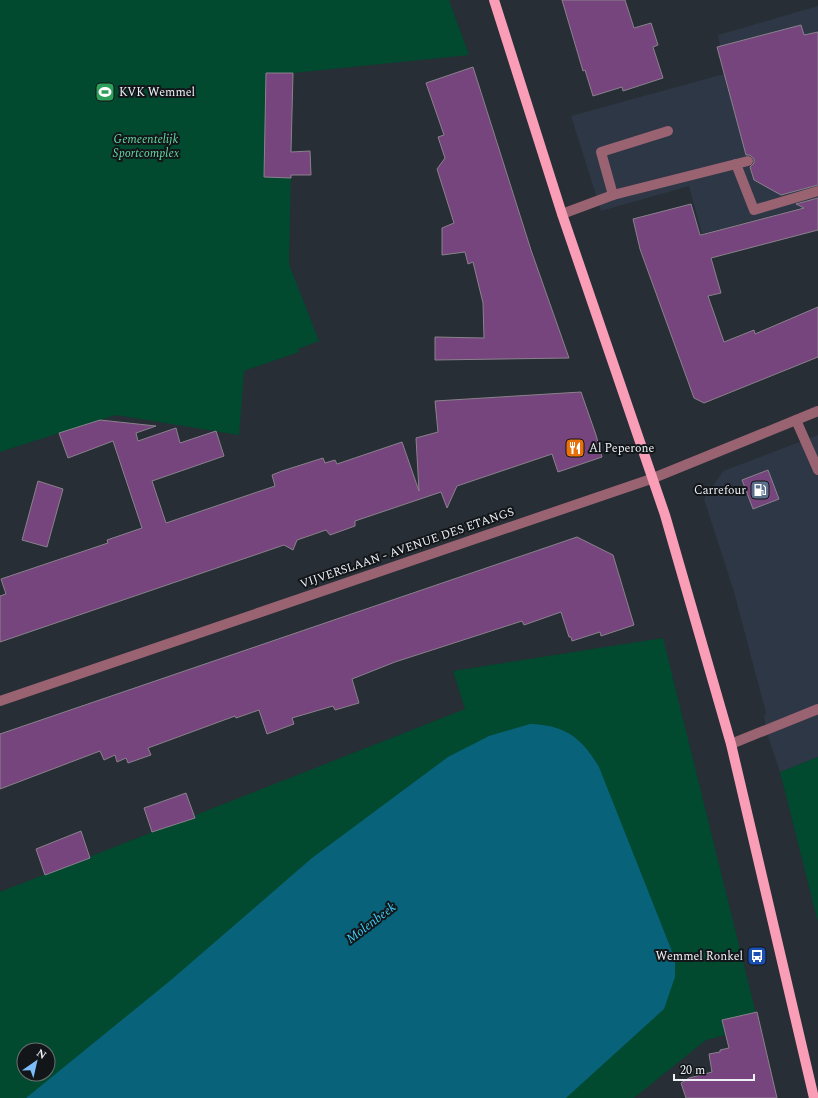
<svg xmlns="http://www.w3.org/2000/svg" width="818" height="1098" font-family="Spectral,serif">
	<rect width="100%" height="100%" fill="#272e36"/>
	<g fill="#2d3745">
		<path d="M 818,6 L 818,203 L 702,234 L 689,186 L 601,211 L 571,116 L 724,74 L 717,47 L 720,47 L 718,35 Z"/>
		<path d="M 818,435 L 818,757 L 780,772 L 768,736 L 764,716 L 766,713 L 734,592 L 704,499 L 723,471 Z"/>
	</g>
	<g fill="#01492f" fill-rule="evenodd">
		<path d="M 0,0 L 449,0 L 469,55 L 293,73 L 289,264 L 319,341 L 298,349 L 299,352 L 244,371 L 239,435 L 116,415 L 0,452 Z"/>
		<path d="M 663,638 L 759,1026 L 706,1040 L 634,1098 L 0,1098 L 0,892 L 465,709 L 453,671 ZM 24,1050 L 48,1050 L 48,1074 L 24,1074 Z"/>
		<path d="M 818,757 L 818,922 L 780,772 Z"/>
	</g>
	<path fill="#08637a" d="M 530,724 C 565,725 582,738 599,767 L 675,959 L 675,977 L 664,1009 L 566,1098 L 26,1098 L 171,980 L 312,858 L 448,757 L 489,736 Z"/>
	<g fill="#76457e" stroke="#8a828b">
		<path d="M 562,0 L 625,0 L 634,28 L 651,23 L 658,45 L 653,47 L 663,78 L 623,91 L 622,87 L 593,96 L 585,70 L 583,71 Z"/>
		<path d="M 801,25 L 804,35 L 818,32 L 818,185 L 781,195 L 754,180 L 750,167 L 754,163 L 754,159 L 750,155 L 746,155 L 717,47 Z"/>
		<path d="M 473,67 L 531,250 L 569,358 L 435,360 L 435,337 L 484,338 L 483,303 L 473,262 L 468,264 L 465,252 L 442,255 L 442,228 L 454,223 L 437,169 L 445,158 L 438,137 L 444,135 L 426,83 Z"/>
		<path d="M 266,73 L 293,73 L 291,152 L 310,151 L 311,175 L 291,175 L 291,178 L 264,177 Z"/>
		<path d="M 818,198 L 818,230 L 711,258 L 721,293 L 708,296 L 724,342 L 754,330 L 755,334 L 818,307 L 818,357 L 704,403 L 694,398 L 640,249 L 633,219 L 691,204 L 700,235 L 701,235 L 804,208 L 796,204 Z"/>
		<path d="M 581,392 L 596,435 L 602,457 L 558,472 L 552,454 L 457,486 L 447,508 L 441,492 L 355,521 L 355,526 L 330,535 L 326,530 L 297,540 L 293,550 L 284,545 L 0,642 L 0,596 L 6,594 L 1,579 L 108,543 L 107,540 L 142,528 L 113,441 L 68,458 L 59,433 L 100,420 L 156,426 L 136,433 L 138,441 L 176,428 L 180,443 L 216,431 L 224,456 L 152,481 L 166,523 L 275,486 L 272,475 L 282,471 L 323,458 L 325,463 L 335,460 L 337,464 L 402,442 L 419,491 L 416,438 L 438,432 L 435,401 Z"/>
		<path d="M 768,470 L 779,499 L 753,509 L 742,480 Z"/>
		<path d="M 38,481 L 63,489 L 47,547 L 22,540 Z"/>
		<path d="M 577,537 L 613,555 L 634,625 L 601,636 L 600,632 L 572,641 L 571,637 L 569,637 L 561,612 L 524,625 L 522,621 L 395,662 L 352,679 L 359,703 L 335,710 L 333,706 L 292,718 L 294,724 L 267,734 L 259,710 L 236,718 L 235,716 L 148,748 L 151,755 L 128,763 L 126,758 L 117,762 L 115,755 L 104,760 L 100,751 L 0,789 L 0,734 Z"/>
		<path d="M 186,793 L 195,818 L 152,832 L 144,808 Z"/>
		<path d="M 81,831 L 90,858 L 45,875 L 36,849 Z"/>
		<path d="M 757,1012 L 777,1098 L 686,1098 L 681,1083 L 689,1078 L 712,1072 L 709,1054 L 720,1052 L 720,1050 L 729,1048 L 722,1020 Z"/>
	</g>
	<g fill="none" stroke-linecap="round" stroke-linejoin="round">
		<g stroke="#9a6371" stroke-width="10">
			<path d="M 736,164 L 754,210 L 818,191"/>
			<path d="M 613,195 L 601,152 L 668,131"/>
			<path d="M 562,214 L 613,195 L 748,161"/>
			<path d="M 796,420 L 818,470"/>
			<path d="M 0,701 L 651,479 L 818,411"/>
			<path d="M 731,744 L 818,709"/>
		</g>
		<path stroke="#f99eb6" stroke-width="10" d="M 494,0 L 562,214 L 665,515 L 731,744 L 814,1098"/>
	</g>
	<defs>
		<symbol id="stadium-square" viewBox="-11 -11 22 22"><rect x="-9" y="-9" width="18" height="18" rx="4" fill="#2e9e5b" stroke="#131619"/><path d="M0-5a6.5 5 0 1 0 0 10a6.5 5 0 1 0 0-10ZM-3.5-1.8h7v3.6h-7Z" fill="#fff"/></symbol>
		<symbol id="restaurant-square" viewBox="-11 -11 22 22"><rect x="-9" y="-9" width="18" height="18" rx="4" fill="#e8710a" stroke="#131619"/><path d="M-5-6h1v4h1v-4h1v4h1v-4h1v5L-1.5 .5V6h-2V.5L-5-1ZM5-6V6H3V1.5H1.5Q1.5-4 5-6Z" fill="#fff"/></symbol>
		<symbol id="fuel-square" viewBox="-11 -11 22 22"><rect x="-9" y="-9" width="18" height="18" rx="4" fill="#5c6f8a" stroke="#131619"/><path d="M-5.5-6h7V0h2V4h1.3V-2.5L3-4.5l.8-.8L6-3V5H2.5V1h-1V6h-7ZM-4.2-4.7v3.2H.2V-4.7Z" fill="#fff"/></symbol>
		<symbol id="bus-square" viewBox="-11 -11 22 22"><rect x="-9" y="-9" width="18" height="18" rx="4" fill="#1a4fb4" stroke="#131619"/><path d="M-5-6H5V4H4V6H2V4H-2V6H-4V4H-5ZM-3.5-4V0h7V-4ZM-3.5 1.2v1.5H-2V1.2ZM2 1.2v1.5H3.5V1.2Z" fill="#fff"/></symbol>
	</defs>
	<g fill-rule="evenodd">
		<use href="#stadium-square" x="94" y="81" width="22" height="22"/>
		<use href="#restaurant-square" x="564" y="437" width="22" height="22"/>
		<use href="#fuel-square" x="749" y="479" width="22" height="22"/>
		<use href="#bus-square" x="746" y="945" width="22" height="22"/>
	</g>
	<g text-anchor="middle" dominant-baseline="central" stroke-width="4" stroke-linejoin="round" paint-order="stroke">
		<g font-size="12" fill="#eef2f8" stroke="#131619" text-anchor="start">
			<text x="119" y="92">KVK Wemmel</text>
			<text x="589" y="448">Al Peperone</text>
			<text x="746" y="490" text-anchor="end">Carrefour</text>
			<text x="743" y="956" text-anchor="end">Wemmel Ronkel</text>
		</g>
		<g font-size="12" font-style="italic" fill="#64dba5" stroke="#131619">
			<text x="146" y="139">Gemeentelijk<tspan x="146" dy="14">Sportcomplex</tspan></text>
		</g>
		<g font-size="12" fill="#eef2f8" stroke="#131619">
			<text transform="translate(407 548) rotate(-19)">VIJVERSLAAN - AVENUE DES ETANGS</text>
		</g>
		<g font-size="13" font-style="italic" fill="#3bd1fc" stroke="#131619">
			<text transform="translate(371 923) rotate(-37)">Molenbeek</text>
		</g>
	</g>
	<g transform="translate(36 1062) rotate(34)"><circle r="19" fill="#131619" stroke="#6b6e72"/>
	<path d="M0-3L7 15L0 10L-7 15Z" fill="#7cbef9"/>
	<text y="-6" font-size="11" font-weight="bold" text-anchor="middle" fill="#eef2f8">N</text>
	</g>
	<path d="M674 1074v6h80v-6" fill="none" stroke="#eef2f8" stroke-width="2"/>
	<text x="680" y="1074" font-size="12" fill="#eef2f8" stroke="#131619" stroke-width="3" paint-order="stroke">20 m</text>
</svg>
